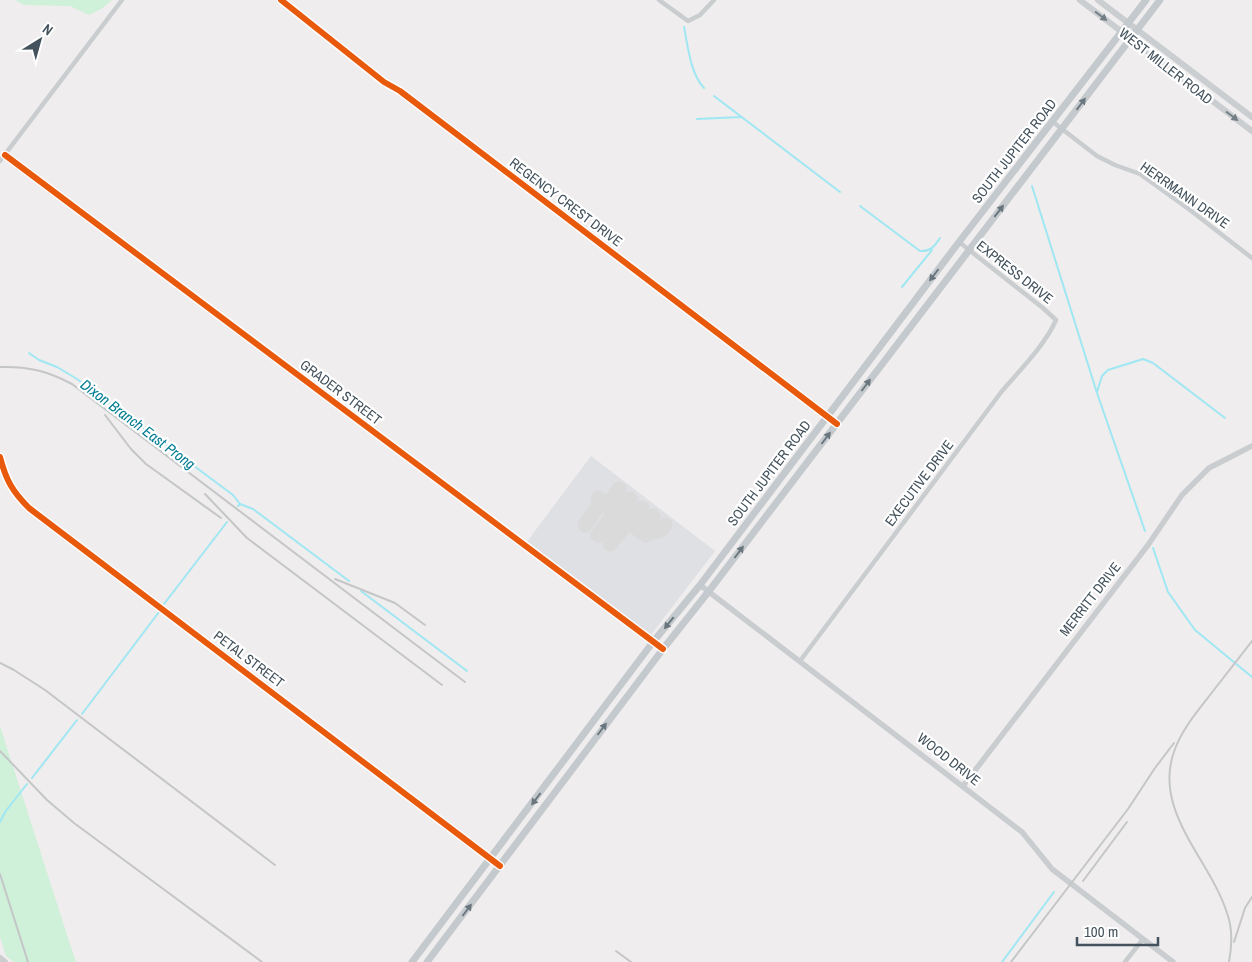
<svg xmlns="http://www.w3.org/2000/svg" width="1252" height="962" font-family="'Archivo Narrow',sans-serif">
	<rect width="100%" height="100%" fill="#efeded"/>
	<path fill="#dfe0e3" d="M 591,456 L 715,551 L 650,636 L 526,543 Z"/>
	<g fill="#cff0d9">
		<path d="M 15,0 L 112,0 L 101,9 L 89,15 L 70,6 L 24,5 Z"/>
		<path d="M 0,726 L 68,938 L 76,962 L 14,962 L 6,956 L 0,937 Z"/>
	</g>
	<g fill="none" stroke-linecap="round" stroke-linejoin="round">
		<g stroke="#9fe7f3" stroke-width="2">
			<path d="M 684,27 C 688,46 690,73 704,88"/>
			<path d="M 714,96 L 840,192"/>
			<path d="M 697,119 L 742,117"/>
			<path d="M 1032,186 L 1097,393 L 1145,531"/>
			<path d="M 860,206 L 920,251 C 930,252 935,246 940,238"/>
			<path d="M 902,287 L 932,250"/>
			<path d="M 29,353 L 39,360 L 57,367 L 77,379 L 233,495 L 240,504 L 238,506"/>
			<path d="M 1097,392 L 1102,376 L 1108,370 L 1143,359 L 1153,363 L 1225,418"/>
			<path d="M 240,504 L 253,509 L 349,581"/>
			<path d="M 1153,548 L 1168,592 L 1195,630 L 1252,677"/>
			<path d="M 361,591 L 467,671"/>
			<path d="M 164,604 L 227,522"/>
			<path d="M 82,714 L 159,612"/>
			<path d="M 32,778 L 77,720"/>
			<path d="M 0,822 L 5,812 L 27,784"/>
			<path d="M 1002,962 L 1054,892"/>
		</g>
		<g stroke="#dadada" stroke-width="15">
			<path d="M 598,498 L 599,500 L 646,535 L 651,532 L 660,531 L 665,525"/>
			<path d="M 605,505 L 608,505 L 619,489"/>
			<path d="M 617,514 L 620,513 L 630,499"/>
			<path d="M 629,522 L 631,522 L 642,508"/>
			<path d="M 585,525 L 601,502"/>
			<path d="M 640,531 L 643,530 L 653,516"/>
			<path d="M 598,535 L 613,515 L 614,511"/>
			<path d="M 610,544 L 626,524 L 626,520"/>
		</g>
		<g stroke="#c9cdcf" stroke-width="4.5">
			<path d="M 281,0 L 384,82 L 400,91 L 837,424"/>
			<path d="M 659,0 L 688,21 L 700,15 L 714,0"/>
			<path d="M 1053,122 L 1097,156 L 1115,165 L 1140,174 L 1190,210 L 1252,258"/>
			<path d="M 5,155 L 663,649"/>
			<path d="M 0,161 L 122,0"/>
			<path d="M 0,457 C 6,480 12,491 29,508 L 500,866"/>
			<path d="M 800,661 L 1002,391 C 1020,370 1045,345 1056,320 L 1043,308 L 959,242"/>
			<path d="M 1125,962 L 1143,939"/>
		</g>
		<g stroke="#c9cdcf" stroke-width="5.5">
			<path d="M 700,585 L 1022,832 L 1052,869 L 1173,962"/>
			<path d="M 963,786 L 1148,545 L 1182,495 L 1209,468 L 1252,446"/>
		</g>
		<g stroke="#caced1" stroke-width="6">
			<path d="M 1080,0 L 1252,131"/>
			<path d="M 1098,0 L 1252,117"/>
			<path d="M 0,958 L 5,962"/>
		</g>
		<g stroke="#c4c9cd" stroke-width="7">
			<path d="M 412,962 L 653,642 L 700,585 L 959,242 L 1146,0"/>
			<path d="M 427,962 L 663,649 L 709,591 L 1160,0"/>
		</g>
		<g stroke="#c4c6c8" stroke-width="2">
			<path d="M 0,367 C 28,366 47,371 72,384 L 465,682"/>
			<path d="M 105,415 L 131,449 L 146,464 L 221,518"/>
			<path d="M 205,494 L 247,538 L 442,685"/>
			<path d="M 335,579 L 395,603 L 425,625"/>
			<path d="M 0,663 L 14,670 L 45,690 L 275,865"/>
			<path d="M 0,751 L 47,800 L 74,823 L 262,962"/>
			<path d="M 0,874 L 28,962"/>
			<path d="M 1083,881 L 1127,822"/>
			<path d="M 1234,942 L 1245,908 L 1252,897"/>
			<path d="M 616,951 L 631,962"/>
			<path d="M 1011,962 L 1128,809 L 1155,768 L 1174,743"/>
			<path d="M 1229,962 C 1232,946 1233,929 1227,913 C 1210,859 1151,810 1175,749 C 1183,728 1197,712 1210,695 C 1224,677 1238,659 1252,641"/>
		</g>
		<defs>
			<g id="cycleway">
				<path d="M 281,0 L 384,82 L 400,91 L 837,424"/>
				<path d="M 5,155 L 663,649"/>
				<path d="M 0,457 C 6,480 12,491 29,508 L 500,866"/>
			</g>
		</defs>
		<use href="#cycleway" stroke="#fff" stroke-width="9"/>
		<use href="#cycleway" stroke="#e8590c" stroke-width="6"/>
	</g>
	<defs><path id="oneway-solid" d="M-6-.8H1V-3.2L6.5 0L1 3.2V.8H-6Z" transform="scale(1.25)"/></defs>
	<g fill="#727d85">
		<use href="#oneway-solid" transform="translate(1101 16) rotate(37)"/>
		<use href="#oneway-solid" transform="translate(1232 116) rotate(37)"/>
	</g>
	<g fill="#6a767e">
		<use href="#oneway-solid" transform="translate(1081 104) rotate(-53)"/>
		<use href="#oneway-solid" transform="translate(999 211) rotate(-52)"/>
		<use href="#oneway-solid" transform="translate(934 275) rotate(127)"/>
		<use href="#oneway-solid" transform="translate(866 385) rotate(-53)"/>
		<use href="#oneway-solid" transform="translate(826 438) rotate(-53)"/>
		<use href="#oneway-solid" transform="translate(739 552) rotate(-53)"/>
		<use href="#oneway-solid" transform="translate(669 623) rotate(129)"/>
		<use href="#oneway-solid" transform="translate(602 729) rotate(-53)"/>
		<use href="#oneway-solid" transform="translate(536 799) rotate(127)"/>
		<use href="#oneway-solid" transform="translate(467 910) rotate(-53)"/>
	</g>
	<g text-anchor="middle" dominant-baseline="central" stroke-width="4.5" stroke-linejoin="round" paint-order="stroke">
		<g font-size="14" fill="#43525c" stroke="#fff">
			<text transform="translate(1166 66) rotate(38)">WEST MILLER ROAD</text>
			<text transform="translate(1014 151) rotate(-52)">SOUTH JUPITER ROAD</text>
			<text transform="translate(1185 195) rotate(35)">HERRMANN DRIVE</text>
			<text transform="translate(566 202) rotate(37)">REGENCY CREST DRIVE</text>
			<text transform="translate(1015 272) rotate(38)">EXPRESS DRIVE</text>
			<text transform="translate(341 392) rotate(37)">GRADER STREET</text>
			<text transform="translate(769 473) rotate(-53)">SOUTH JUPITER ROAD</text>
			<text transform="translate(919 483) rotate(-53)">EXECUTIVE DRIVE</text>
			<text transform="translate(1090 599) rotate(-52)">MERRITT DRIVE</text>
			<text transform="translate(249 659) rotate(37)">PETAL STREET</text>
			<text transform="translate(949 759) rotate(38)">WOOD DRIVE</text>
		</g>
		<g font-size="15" font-style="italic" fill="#037d92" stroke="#fff">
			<text transform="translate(138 424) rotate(37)">Dixon Branch East Prong</text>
		</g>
	</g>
	<g transform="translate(40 40) rotate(37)" stroke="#ffffff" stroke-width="4" paint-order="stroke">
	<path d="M0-4L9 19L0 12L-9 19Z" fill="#43525c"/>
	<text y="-8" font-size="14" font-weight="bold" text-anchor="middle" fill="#43525c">N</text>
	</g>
	<path d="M1077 937v8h81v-8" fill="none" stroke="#43525c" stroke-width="2.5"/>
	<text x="1084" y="937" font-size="15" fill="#43525c" stroke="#ffffff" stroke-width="4" paint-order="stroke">100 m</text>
</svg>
